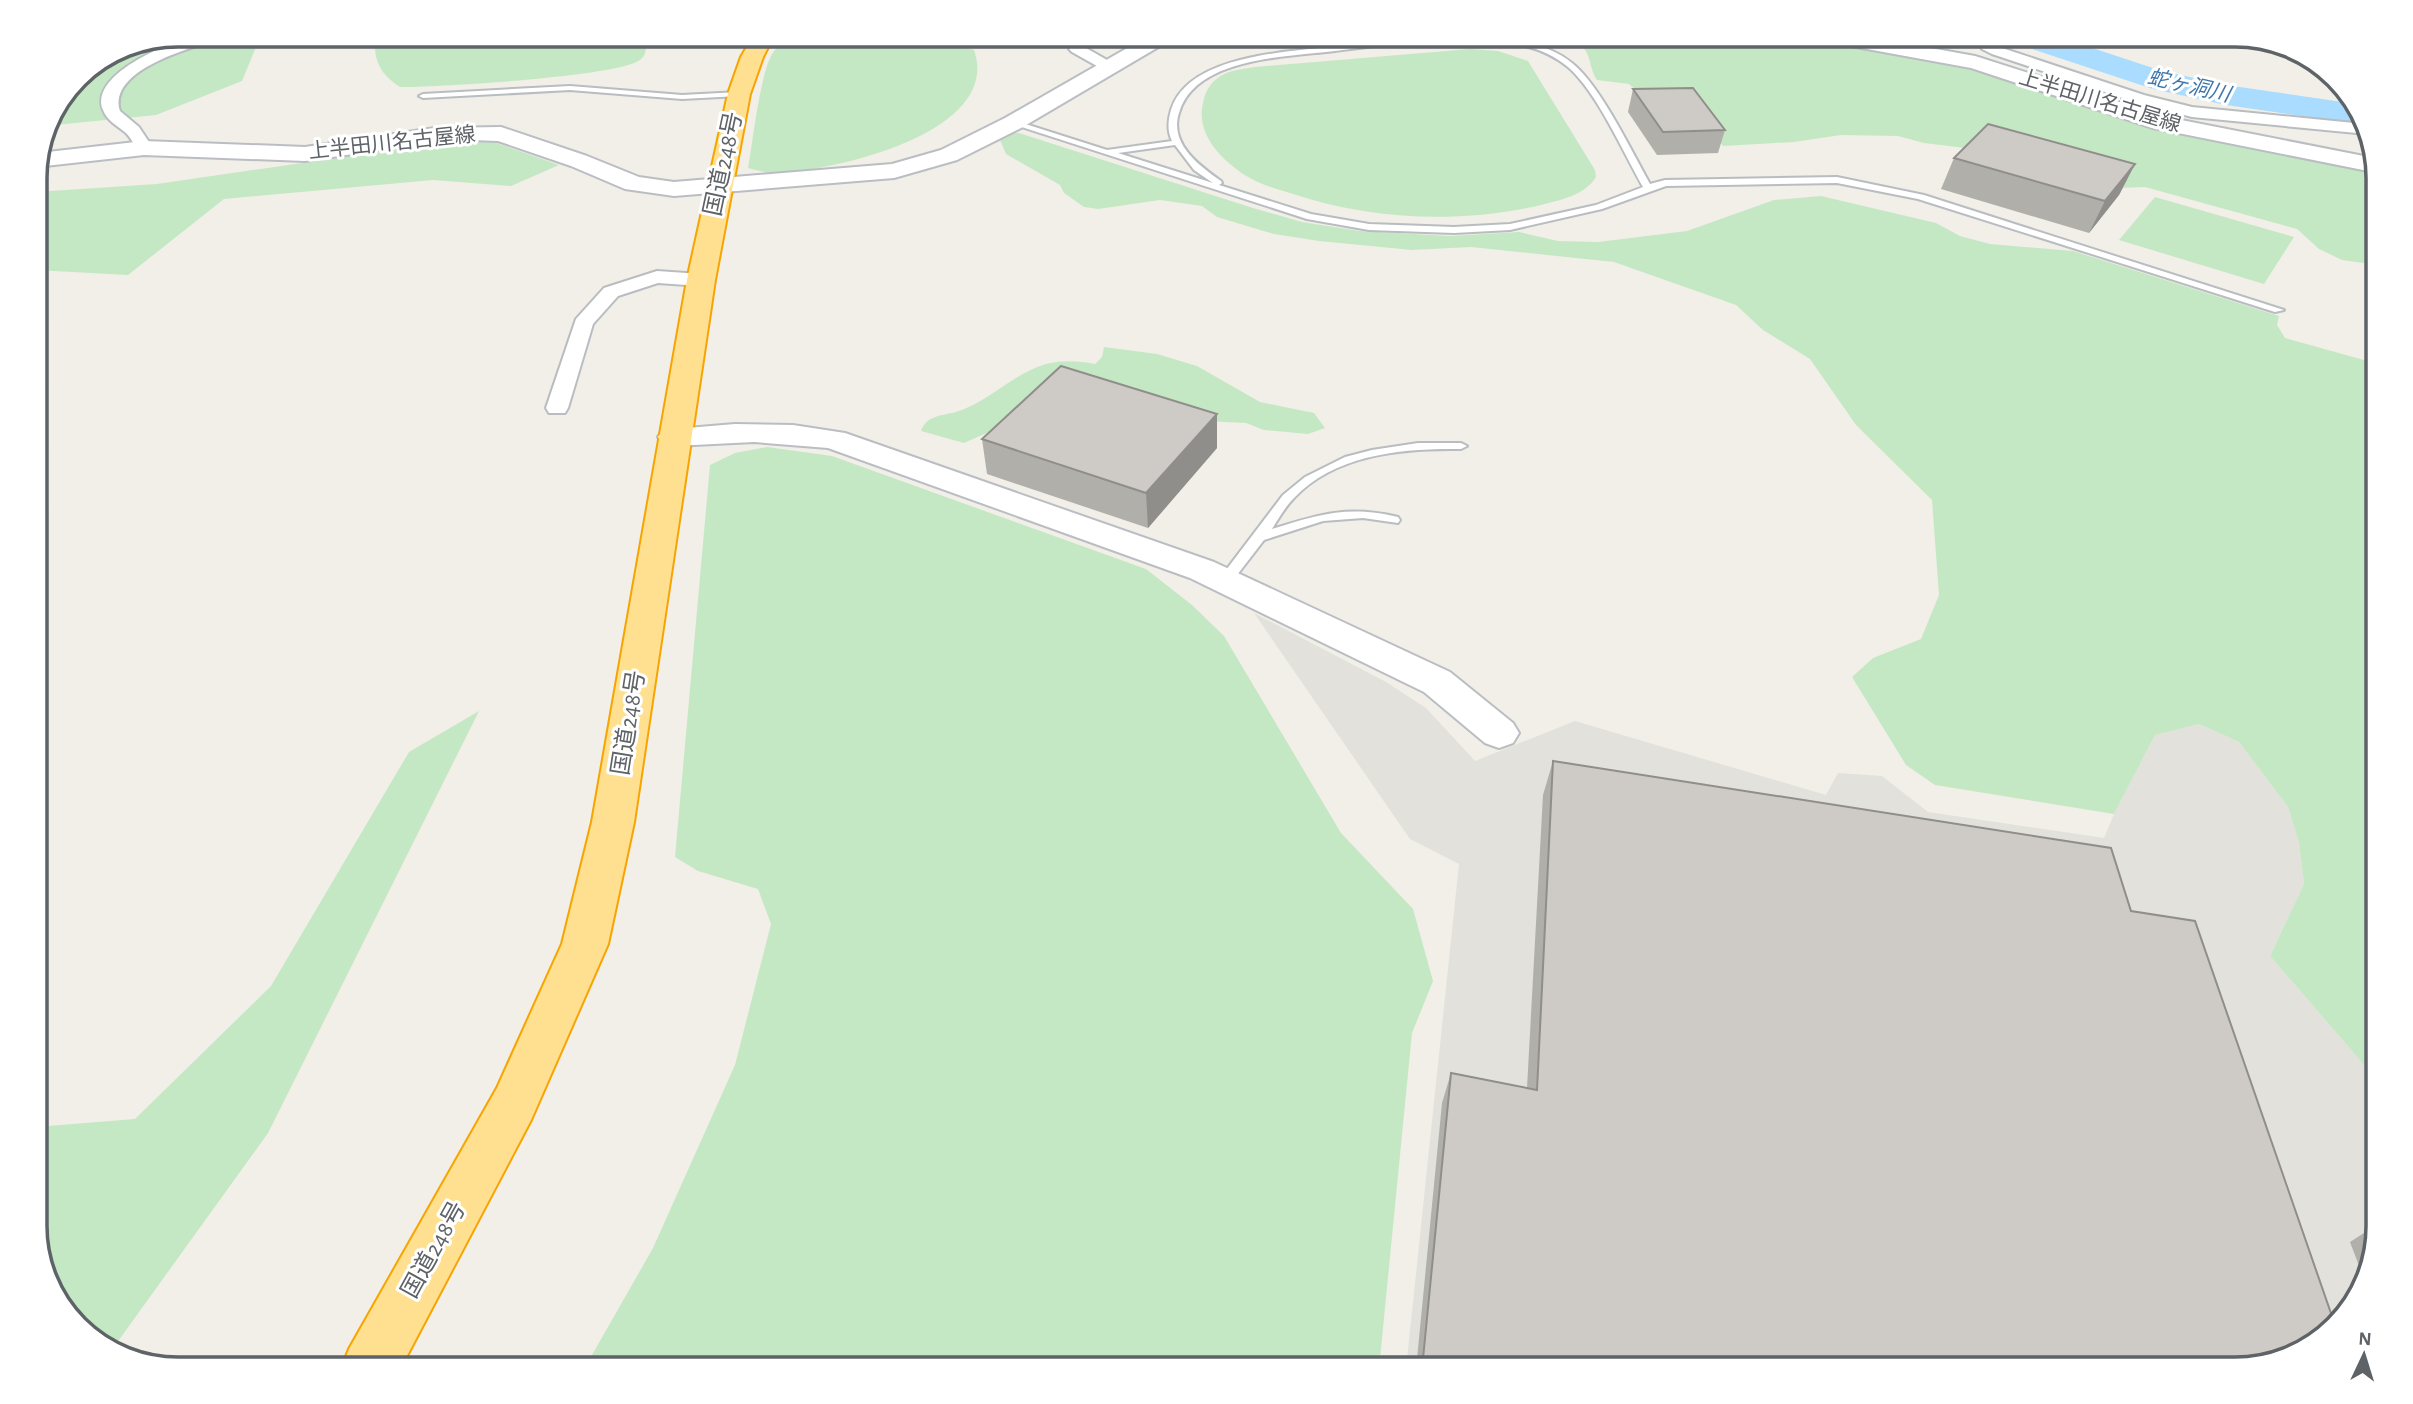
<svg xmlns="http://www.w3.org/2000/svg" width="2413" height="1404" font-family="'Alegreya Sans','Noto Sans JP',sans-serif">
	<rect width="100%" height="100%" fill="#f1efe7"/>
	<path fill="#e2e1db" d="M 1254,613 L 1386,682 L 1426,708 L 1475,761 L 1575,721 L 1826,795 L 1838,773 L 1882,776 L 1928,812 L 2104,838 L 2114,814 L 2155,735 L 2199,724 L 2239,742 L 2288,807 L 2299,843 L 2304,884 L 2270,956 L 2378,1081 L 2378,1226 L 2359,1298 L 2307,1350 L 2235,1369 L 1406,1369 L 1459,864 L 1410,839 Z"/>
	<g fill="#c5e8c4">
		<path d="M 178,35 L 261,35 L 242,81 L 156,115 L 45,126 L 77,77 L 124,46 Z"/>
		<path d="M 386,35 L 646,35 C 646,44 648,54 640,60 C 616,77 438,87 400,87 C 386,78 376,67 375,49 Z"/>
		<path d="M 814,35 L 922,35 L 974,50 C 1000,125 865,161 812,169 C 800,171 786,175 774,174 C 766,173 756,170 748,168 C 753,142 760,70 774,51 C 783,40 801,38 814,35 Z"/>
		<path d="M 1224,35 L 1352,35 C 1319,40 1254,52 1224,35 Z"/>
		<path d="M 1517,35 L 1803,35 L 1885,50 L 2011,79 L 2215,139 L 2378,171 L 2378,265 L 2342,260 L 2319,249 L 2297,229 L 2145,187 L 2118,188 L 1990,151 L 1924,143 L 1898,136 L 1841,135 L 1794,142 L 1723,146 L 1683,98 C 1666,96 1641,97 1629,84 L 1597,80 C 1590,70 1591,58 1585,50 C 1571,30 1538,39 1517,35 Z"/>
		<path d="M 1470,49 L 1498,51 L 1528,61 L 1595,170 L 1596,177 C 1585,195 1561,200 1541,205 C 1460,224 1369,220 1290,193 C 1277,189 1262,185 1250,178 C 1224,163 1195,135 1203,103 C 1205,92 1210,83 1219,77 C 1229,70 1243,69 1255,67 Z"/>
		<path d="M 1002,133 L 1019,133 L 1253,208 L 1302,222 L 1360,231 L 1450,236 L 1519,232 L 1558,241 L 1598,242 L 1687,231 L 1774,200 L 1821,196 L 1936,223 L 1960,236 L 1990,244 L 2073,251 L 2279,316 L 2277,325 L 2285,338 L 2378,364 L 2378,1081 L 2270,956 L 2304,884 L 2299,843 L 2288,807 L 2239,742 L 2199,724 L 2155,735 L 2114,814 L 1935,785 L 1906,765 L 1852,677 L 1873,658 L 1921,639 L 1939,595 L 1932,500 L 1856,425 L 1810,359 L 1763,330 L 1736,305 L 1614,262 L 1471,247 L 1412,250 L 1319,241 L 1274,234 L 1217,217 L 1202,206 L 1160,200 L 1098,209 L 1084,207 L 1064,193 L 1060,185 L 1006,154 L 1000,140 Z"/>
		<path d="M 491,141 L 559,165 L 511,186 L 433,180 L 224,199 L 128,275 L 35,270 L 35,192 L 157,184 L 398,149 Z"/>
		<path d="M 2155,197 L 2294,237 L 2264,284 L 2119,240 Z"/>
		<path d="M 1104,347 L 1157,354 L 1197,366 L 1260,402 L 1314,413 L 1325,428 L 1308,434 L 1264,430 L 1246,423 L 1202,421 L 1045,387 L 991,431 L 964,443 L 921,431 C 927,415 941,416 956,412 C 989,402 1012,374 1046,364 C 1063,360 1078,361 1095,364 L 1102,357 Z"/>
		<path d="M 767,447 L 832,456 L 1146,569 L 1192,605 L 1224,636 L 1341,833 L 1413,909 L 1433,981 L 1412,1033 L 1379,1369 L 584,1369 L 653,1248 L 735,1065 L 771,924 L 758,889 L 698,871 L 675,857 L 710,465 L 735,453 Z"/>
		<path d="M 479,711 L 268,1133 L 111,1351 L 106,1350 L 54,1298 L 35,1235 L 35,1127 L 135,1119 L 271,986 L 409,752 Z"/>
	</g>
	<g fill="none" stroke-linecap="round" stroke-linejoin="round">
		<path fill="#a9dcff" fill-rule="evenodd" d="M 2006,35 L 2053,35 L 2162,71 L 2226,85 L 2356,104 L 2364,125 L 2226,105 L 2153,89 L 2011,42 Z"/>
		<defs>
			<g id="lane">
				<path d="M 1486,35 C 1515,39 1549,44 1572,63 C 1600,85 1632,152 1650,184 L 1665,180 L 1837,177 L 1924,195 L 2284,310 L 2275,312 L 1918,199 L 1837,183 L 1666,186 L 1602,209 L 1510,230 L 1454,233 L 1369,230 L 1307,219 L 1009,123 L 1016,121 L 1107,150 L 1172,141 C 1167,131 1168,120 1171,110 C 1188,54 1291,52 1337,46 C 1387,40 1436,35 1486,35 ZM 1453,38 C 1491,39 1537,41 1568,67 C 1597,92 1623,152 1643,187 L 1596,205 L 1510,224 L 1454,227 L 1369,224 L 1311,214 L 1219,185 L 1222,183 L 1221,181 C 1200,166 1169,144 1179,113 C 1195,57 1288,57 1335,51 C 1375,46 1414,41 1453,38 ZM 1175,145 L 1194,170 L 1213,183 L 1118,153 Z"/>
				<path d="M 570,86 L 682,95 L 739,92 L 743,94 L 739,96 L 682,99 L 570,90 L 423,98 L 419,96 L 423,94 Z"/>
				<path d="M 1418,443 L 1461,443 L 1467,446 L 1461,449 C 1404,448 1335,454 1294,498 C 1285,507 1279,518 1272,529 C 1319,514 1349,505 1398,517 L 1400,520 L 1398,523 L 1363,518 L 1323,521 L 1264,540 L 1230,584 L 1220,584 L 1219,581 L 1220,578 L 1283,495 L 1305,477 L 1345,457 L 1372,450 Z"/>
			</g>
			<g id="street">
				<path d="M 225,35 L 223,38 C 194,47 107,69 120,111 L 139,127 L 153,148 L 150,152 L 138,152 C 134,145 132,139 126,133 C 118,126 107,121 103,110 C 88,73 177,38 203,35 C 211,34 218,35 225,35 Z"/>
				<path d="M 1082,35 L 1097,35 L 1086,48 L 1114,64 L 1117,67 L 1114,70 L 1104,70 L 1072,52 L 1069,49 Z"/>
				<path d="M 1974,35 L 1988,35 L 1993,43 L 2002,48 L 2144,95 L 2192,107 L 2364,124 L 2367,134 L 2192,117 L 2132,101 L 1992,54 L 1982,49 Z"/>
				<path d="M 657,271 L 701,274 L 711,280 L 701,286 L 658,283 L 618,296 L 593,324 L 568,408 L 565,413 L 549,413 L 546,408 L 576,319 L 604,288 Z"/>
			</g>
			<g id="secondary">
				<path d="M 1150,35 L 1175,35 L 1172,39 L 1021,128 L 957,160 L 894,178 L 674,196 L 625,189 L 571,166 L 498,141 L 472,140 L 435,142 L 305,161 L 144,155 L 36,167 L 39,153 L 144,141 L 305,147 L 435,128 L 501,127 L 587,156 L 639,177 L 674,182 L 892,164 L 941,150 L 1005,118 Z"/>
				<path d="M 1813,35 L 1858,35 L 1975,56 L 2166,117 L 2374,158 L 2378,173 L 2153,128 L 1971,68 L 1823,41 L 1816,39 Z"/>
				<path d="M 735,424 L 793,425 L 845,433 L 1214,562 L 1450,672 L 1513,723 L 1519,733 L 1513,743 L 1499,748 L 1485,743 L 1424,692 L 1190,578 L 828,448 L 754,442 L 674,446 L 663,444 L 658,437 L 663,430 Z"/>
			</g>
			<path id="highway" d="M 754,35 L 774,35 L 763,57 L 750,94 L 715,280 L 634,822 L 608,944 L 531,1120 L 400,1369 L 341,1369 L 349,1349 L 497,1088 L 562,944 L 592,822 L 687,280 L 728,94 L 741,57 Z"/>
		</defs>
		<use href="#lane" stroke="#b9bdc1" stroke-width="4"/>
		<use href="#street" stroke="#b9bdc1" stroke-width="4"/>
		<use href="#secondary" stroke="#babec3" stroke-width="4"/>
		<use href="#highway" stroke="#f8a400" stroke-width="4"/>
		<use href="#lane" fill="#fff" fill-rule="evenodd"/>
		<use href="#street" fill="#fff" fill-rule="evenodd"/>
		<use href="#secondary" fill="#fff" fill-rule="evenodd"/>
		<use href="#highway" fill="#ffe090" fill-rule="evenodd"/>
	</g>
	<g fill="#b1afaa">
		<path d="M 1633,89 L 1725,130 L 1718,153 L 1657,155 L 1628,112 Z"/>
		<path d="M 1954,158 L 2135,164 L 2119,195 L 2089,233 L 1941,189 Z"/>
		<path d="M 1217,414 L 1217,448 L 1148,528 L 987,474 L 982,439 Z"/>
		<path d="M 1553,761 L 2235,1369 L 1416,1369 L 1442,1103 L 1451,1073 L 1527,1088 L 1543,795 Z"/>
		<path d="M 2378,1224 L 2378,1226 L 2364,1279 L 2350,1242 Z"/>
	</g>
	<g fill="#908e8b">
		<path d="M 2135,164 L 2119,195 L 2089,233 L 2105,201 Z"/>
		<path d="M 1217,414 L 1217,448 L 1148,528 L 1146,493 Z"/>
	</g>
	<g fill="#cecbc6" stroke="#908e8b" stroke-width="2">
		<path d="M 1693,88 L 1725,130 L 1663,132 L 1633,89 Z"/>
		<path d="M 1988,124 L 2135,164 L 2105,201 L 1954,158 Z"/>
		<path d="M 1061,366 L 1217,414 L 1146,493 L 982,439 Z"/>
		<path d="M 1553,761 L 2111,848 L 2131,911 L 2195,921 L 2334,1322 L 2307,1350 L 2235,1369 L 1422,1369 L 1451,1073 L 1537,1090 Z"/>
	</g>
	<g text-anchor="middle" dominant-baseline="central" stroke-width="6" stroke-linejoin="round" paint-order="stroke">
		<g font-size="21" font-style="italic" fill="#3f77ac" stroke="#fff">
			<text transform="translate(2189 86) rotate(13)">蛇ヶ洞川</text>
		</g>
		<g font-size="21" fill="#5e6368" stroke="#fff">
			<text transform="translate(2100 101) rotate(17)">上半田川名古屋線</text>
			<text transform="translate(392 143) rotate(-6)">上半田川名古屋線</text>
		</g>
		<g font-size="24" fill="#5e6368" stroke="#fff">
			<text transform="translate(724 164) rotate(-78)">国道248号</text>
			<text transform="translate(629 723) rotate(-81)">国道248号</text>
			<text transform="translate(434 1250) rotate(-61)">国道248号</text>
		</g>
	</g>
	<path d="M0 0H2413V1404H0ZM178 47H2235A131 131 0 0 1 2366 178V1226A131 131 0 0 1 2235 1357H178A131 131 0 0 1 47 1226V178A131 131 0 0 1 178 47Z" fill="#fff" fill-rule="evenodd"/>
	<path fill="none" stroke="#5e6368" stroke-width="3.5" d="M178 47H2235A131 131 0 0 1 2366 178V1226A131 131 0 0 1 2235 1357H178A131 131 0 0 1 47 1226V178A131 131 0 0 1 178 47Z"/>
	<g transform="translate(2364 1355) rotate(4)" stroke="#ffffff" stroke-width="5" paint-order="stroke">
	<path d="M0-5L12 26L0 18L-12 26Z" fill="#5e6368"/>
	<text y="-10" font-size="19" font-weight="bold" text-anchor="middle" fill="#5e6368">N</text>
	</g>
</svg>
